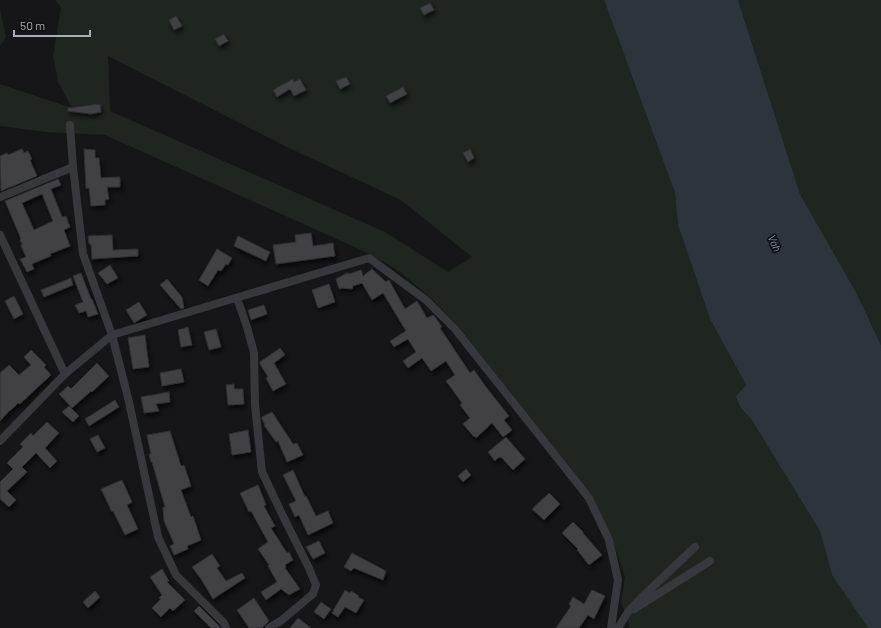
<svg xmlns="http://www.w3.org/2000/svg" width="881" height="628" font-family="Barlow,sans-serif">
	<defs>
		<filter id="shadow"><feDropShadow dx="2" dy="3.5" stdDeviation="2" flood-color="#0009"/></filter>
	</defs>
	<rect width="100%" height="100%" fill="#161618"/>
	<g fill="#1e261f" fill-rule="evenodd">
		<path d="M 55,0 L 604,0 L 675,193 L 678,225 L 710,319 L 746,385 L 737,396 L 740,407 L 751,419 L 820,531 L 832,575 L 868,628 L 630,628 L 621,602 L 625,577 L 612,538 L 594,499 L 459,327 L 431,298 L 399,271 L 368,253 L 105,135 L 46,132 L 0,126 L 0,84 L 72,108 L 58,82 L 53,56 L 61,7 ZM 108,56 L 287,147 L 401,200 L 472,257 L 448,272 L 385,232 L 110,111 Z"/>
		<path d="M 738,0 L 881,0 L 881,345 L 857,294 L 800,194 Z"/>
		<path d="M 0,10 L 6,37 L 0,46 Z"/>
	</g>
	<path fill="#2c353c" d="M 604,0 L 738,0 L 800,194 L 857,294 L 881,345 L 881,628 L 868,628 L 832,575 L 820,531 L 751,419 L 740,407 L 736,396 L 746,385 L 710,319 L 678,225 L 675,193 Z"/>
	<g fill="#404145" stroke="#303034" fill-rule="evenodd" filter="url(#shadow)">
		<path d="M 430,3 L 434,10 L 424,15 L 420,8 Z"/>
		<path d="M 176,16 L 182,26 L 174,30 L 169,20 Z"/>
		<path d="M 224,34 L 228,41 L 219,46 L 215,39 Z"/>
		<path d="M 346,77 L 350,84 L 340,89 L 336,81 Z"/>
		<path d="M 293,79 L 294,82 L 300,79 L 306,90 L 294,96 L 290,89 L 277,97 L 273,90 Z"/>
		<path d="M 403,87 L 407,94 L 390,103 L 386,96 Z"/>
		<path d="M 100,104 L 101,112 L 91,114 L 68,111 L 68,108 Z"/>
		<path d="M 22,149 L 24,153 L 28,151 L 32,159 L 30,160 L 37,176 L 1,191 L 0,156 L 7,153 L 8,155 Z"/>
		<path d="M 84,149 L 95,150 L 95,158 L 99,158 L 101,178 L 120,177 L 120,187 L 107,187 L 109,199 L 105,200 L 105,205 L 91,206 L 89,188 L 86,188 Z"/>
		<path d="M 470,149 L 474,158 L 468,162 L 463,153 Z"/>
		<path d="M 58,179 L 61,185 L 51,189 L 62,217 L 66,216 L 70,227 L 64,230 L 70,246 L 50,254 L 51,256 L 32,264 L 34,269 L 27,272 L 20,259 L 26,257 L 21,246 L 22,244 L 20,240 L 21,239 L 5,201 ZM 42,194 L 53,221 L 34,230 L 22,203 Z"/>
		<path d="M 311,233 L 313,246 L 333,243 L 335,256 L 276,264 L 273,245 L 296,242 L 295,235 Z"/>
		<path d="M 112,235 L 113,250 L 138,249 L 138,256 L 92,259 L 91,244 L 89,244 L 88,236 Z"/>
		<path d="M 238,236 L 270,252 L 266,261 L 234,246 Z"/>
		<path d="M 217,249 L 232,258 L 228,265 L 226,264 L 221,271 L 218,270 L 208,286 L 199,280 Z"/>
		<path d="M 110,265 L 118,278 L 107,284 L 98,273 Z"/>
		<path d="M 372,269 L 386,282 L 389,280 L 405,309 L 417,301 L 427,318 L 433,315 L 435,317 L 442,327 L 440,328 L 470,373 L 474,370 L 486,387 L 509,416 L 504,420 L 512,430 L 503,437 L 492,423 L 476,438 L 475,436 L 474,437 L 463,424 L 470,418 L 460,405 L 462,403 L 446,381 L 455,375 L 446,361 L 431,371 L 422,358 L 408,368 L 403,361 L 416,352 L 408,339 L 394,347 L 390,341 L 406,331 L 383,293 L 372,300 L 362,283 L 353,286 L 352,289 L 343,288 L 339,289 L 336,279 L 347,273 L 349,274 L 361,270 L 363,276 Z"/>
		<path d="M 81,273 L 91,299 L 92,299 L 98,314 L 88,317 L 86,311 L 79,313 L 75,305 L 83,302 L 73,276 Z"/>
		<path d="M 71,278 L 73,285 L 44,297 L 41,290 Z"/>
		<path d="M 167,279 L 182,297 L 184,308 L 181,309 L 160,285 Z"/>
		<path d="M 329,284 L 335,302 L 318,308 L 312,290 Z"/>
		<path d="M 14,296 L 23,314 L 14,319 L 5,301 Z"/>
		<path d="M 139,302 L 147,315 L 134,323 L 126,310 Z"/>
		<path d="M 264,305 L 267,314 L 251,320 L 248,310 Z"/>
		<path d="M 188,327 L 192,345 L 181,347 L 178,330 Z"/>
		<path d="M 216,329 L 221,347 L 209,350 L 204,332 Z"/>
		<path d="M 145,335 L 149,367 L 133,369 L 128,338 Z"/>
		<path d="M 280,348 L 285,355 L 274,363 L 286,384 L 273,391 L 266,378 L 268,377 L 260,364 L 260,362 Z"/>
		<path d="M 31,350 L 46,365 L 44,367 L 51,375 L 38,387 L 20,404 L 18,403 L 10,411 L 10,410 L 0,421 L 0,373 L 9,365 L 19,375 L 31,365 L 24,357 Z"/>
		<path d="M 97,363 L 109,376 L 92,392 L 91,391 L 72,408 L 59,394 L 68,386 L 71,389 Z"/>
		<path d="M 181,369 L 184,382 L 162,386 L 160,373 Z"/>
		<path d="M 234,384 L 234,389 L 243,389 L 244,404 L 228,405 L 226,385 Z"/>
		<path d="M 169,392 L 170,402 L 156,404 L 159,411 L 144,413 L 141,397 Z"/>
		<path d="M 115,400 L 119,407 L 89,426 L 85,419 Z"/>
		<path d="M 69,406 L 79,416 L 73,422 L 62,412 Z"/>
		<path d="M 272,412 L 293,444 L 297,443 L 303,455 L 287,462 L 278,441 L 276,442 L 264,425 L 265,425 L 262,419 L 262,417 Z"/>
		<path d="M 47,422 L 59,433 L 45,448 L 57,461 L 50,468 L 36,453 L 22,467 L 27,472 L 7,491 L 16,500 L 9,507 L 0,499 L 0,482 L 13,469 L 7,463 L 23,447 L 20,444 L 31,433 L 33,436 Z"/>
		<path d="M 248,430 L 251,452 L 232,455 L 229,434 Z"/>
		<path d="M 170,431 L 181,466 L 184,465 L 191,486 L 181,490 L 191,517 L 193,516 L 201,540 L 187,546 L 188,549 L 174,555 L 170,546 L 174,544 L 164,521 L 163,508 L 165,507 L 152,462 L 151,462 L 149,454 L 151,454 L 147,435 Z"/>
		<path d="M 98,435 L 105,448 L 97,452 L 90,439 Z"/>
		<path d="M 506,437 L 525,459 L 513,470 L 501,457 L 500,458 L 499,457 L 495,461 L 488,452 Z"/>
		<path d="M 466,469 L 471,475 L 463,482 L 458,476 Z"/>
		<path d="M 293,470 L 305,497 L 306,496 L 316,516 L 328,511 L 333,523 L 308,535 L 299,515 L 295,517 L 289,504 L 296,501 L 283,475 Z"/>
		<path d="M 122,480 L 132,502 L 127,505 L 138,529 L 125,535 L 113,511 L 112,512 L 101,489 Z"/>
		<path d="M 258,485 L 266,505 L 264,506 L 275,526 L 271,528 L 287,553 L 289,552 L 293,560 L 285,565 L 286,567 L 285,568 L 300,589 L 289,595 L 281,589 L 266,600 L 261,592 L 277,582 L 268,566 L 269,565 L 258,549 L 268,542 L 251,511 L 249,512 L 240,493 Z"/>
		<path d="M 549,493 L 560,504 L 544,520 L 532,509 Z"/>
		<path d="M 573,522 L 583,532 L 583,533 L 602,555 L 589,565 L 577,550 L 578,549 L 562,533 Z"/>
		<path d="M 319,541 L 325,553 L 313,559 L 306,547 Z"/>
		<path d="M 352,553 L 386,571 L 383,580 L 354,568 L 351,571 L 344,567 Z"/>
		<path d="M 212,554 L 220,566 L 217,568 L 226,581 L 242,573 L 245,578 L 213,599 L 201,579 L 192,567 Z"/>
		<path d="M 162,569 L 169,581 L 167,582 L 185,600 L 173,611 L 170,608 L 161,617 L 152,608 L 161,599 L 159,598 L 162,595 L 150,577 Z"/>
		<path d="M 345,590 L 350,593 L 351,591 L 359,596 L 358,597 L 364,600 L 356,613 L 345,607 L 338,617 L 332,613 Z"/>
		<path d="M 592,590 L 605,596 L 594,619 L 588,615 L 579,628 L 556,628 L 571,606 L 569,604 L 573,597 L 584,604 Z"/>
		<path d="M 95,591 L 100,597 L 88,608 L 83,602 Z"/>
		<path d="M 254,598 L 269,621 L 262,628 L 249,628 L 237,610 Z"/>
		<path d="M 321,602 L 331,609 L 324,619 L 314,612 Z"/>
		<path d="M 199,606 L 219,626 L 220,628 L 211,628 L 194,611 Z"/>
		<path d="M 298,618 L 311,628 L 290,628 Z"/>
	</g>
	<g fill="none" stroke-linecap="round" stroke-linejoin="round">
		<g stroke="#37383d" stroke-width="8">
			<path d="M 70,125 L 73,167 L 83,254 L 112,335 L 129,402 L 158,537 L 176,575 L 224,623 L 226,628"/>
			<path d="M 0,197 L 73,167"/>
			<path d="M 0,235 L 65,374"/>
			<path d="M 237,298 L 247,327 L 254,353 L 255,405 L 262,472 L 282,514 L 308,566 L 316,585 L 313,594 L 282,620 L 269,628"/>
			<path d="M 0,441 L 65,374 L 112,335 L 369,258 L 426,300 L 455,329 L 589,498 L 609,540 L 618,580 L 611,628"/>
			<path d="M 634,609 L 710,561"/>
			<path d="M 618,628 L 628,612 L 641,598 L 695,547"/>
		</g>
	</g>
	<g text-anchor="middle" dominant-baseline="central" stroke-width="3.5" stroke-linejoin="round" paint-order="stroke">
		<g font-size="11" font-style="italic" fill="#7f9bb3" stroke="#111113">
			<text transform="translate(775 243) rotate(67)">Váh</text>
		</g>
	</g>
	<path d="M14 30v6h76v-6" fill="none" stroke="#a8adb8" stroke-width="2"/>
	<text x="20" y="30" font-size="12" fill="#a8adb8" stroke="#111113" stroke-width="3" paint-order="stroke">50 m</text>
</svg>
